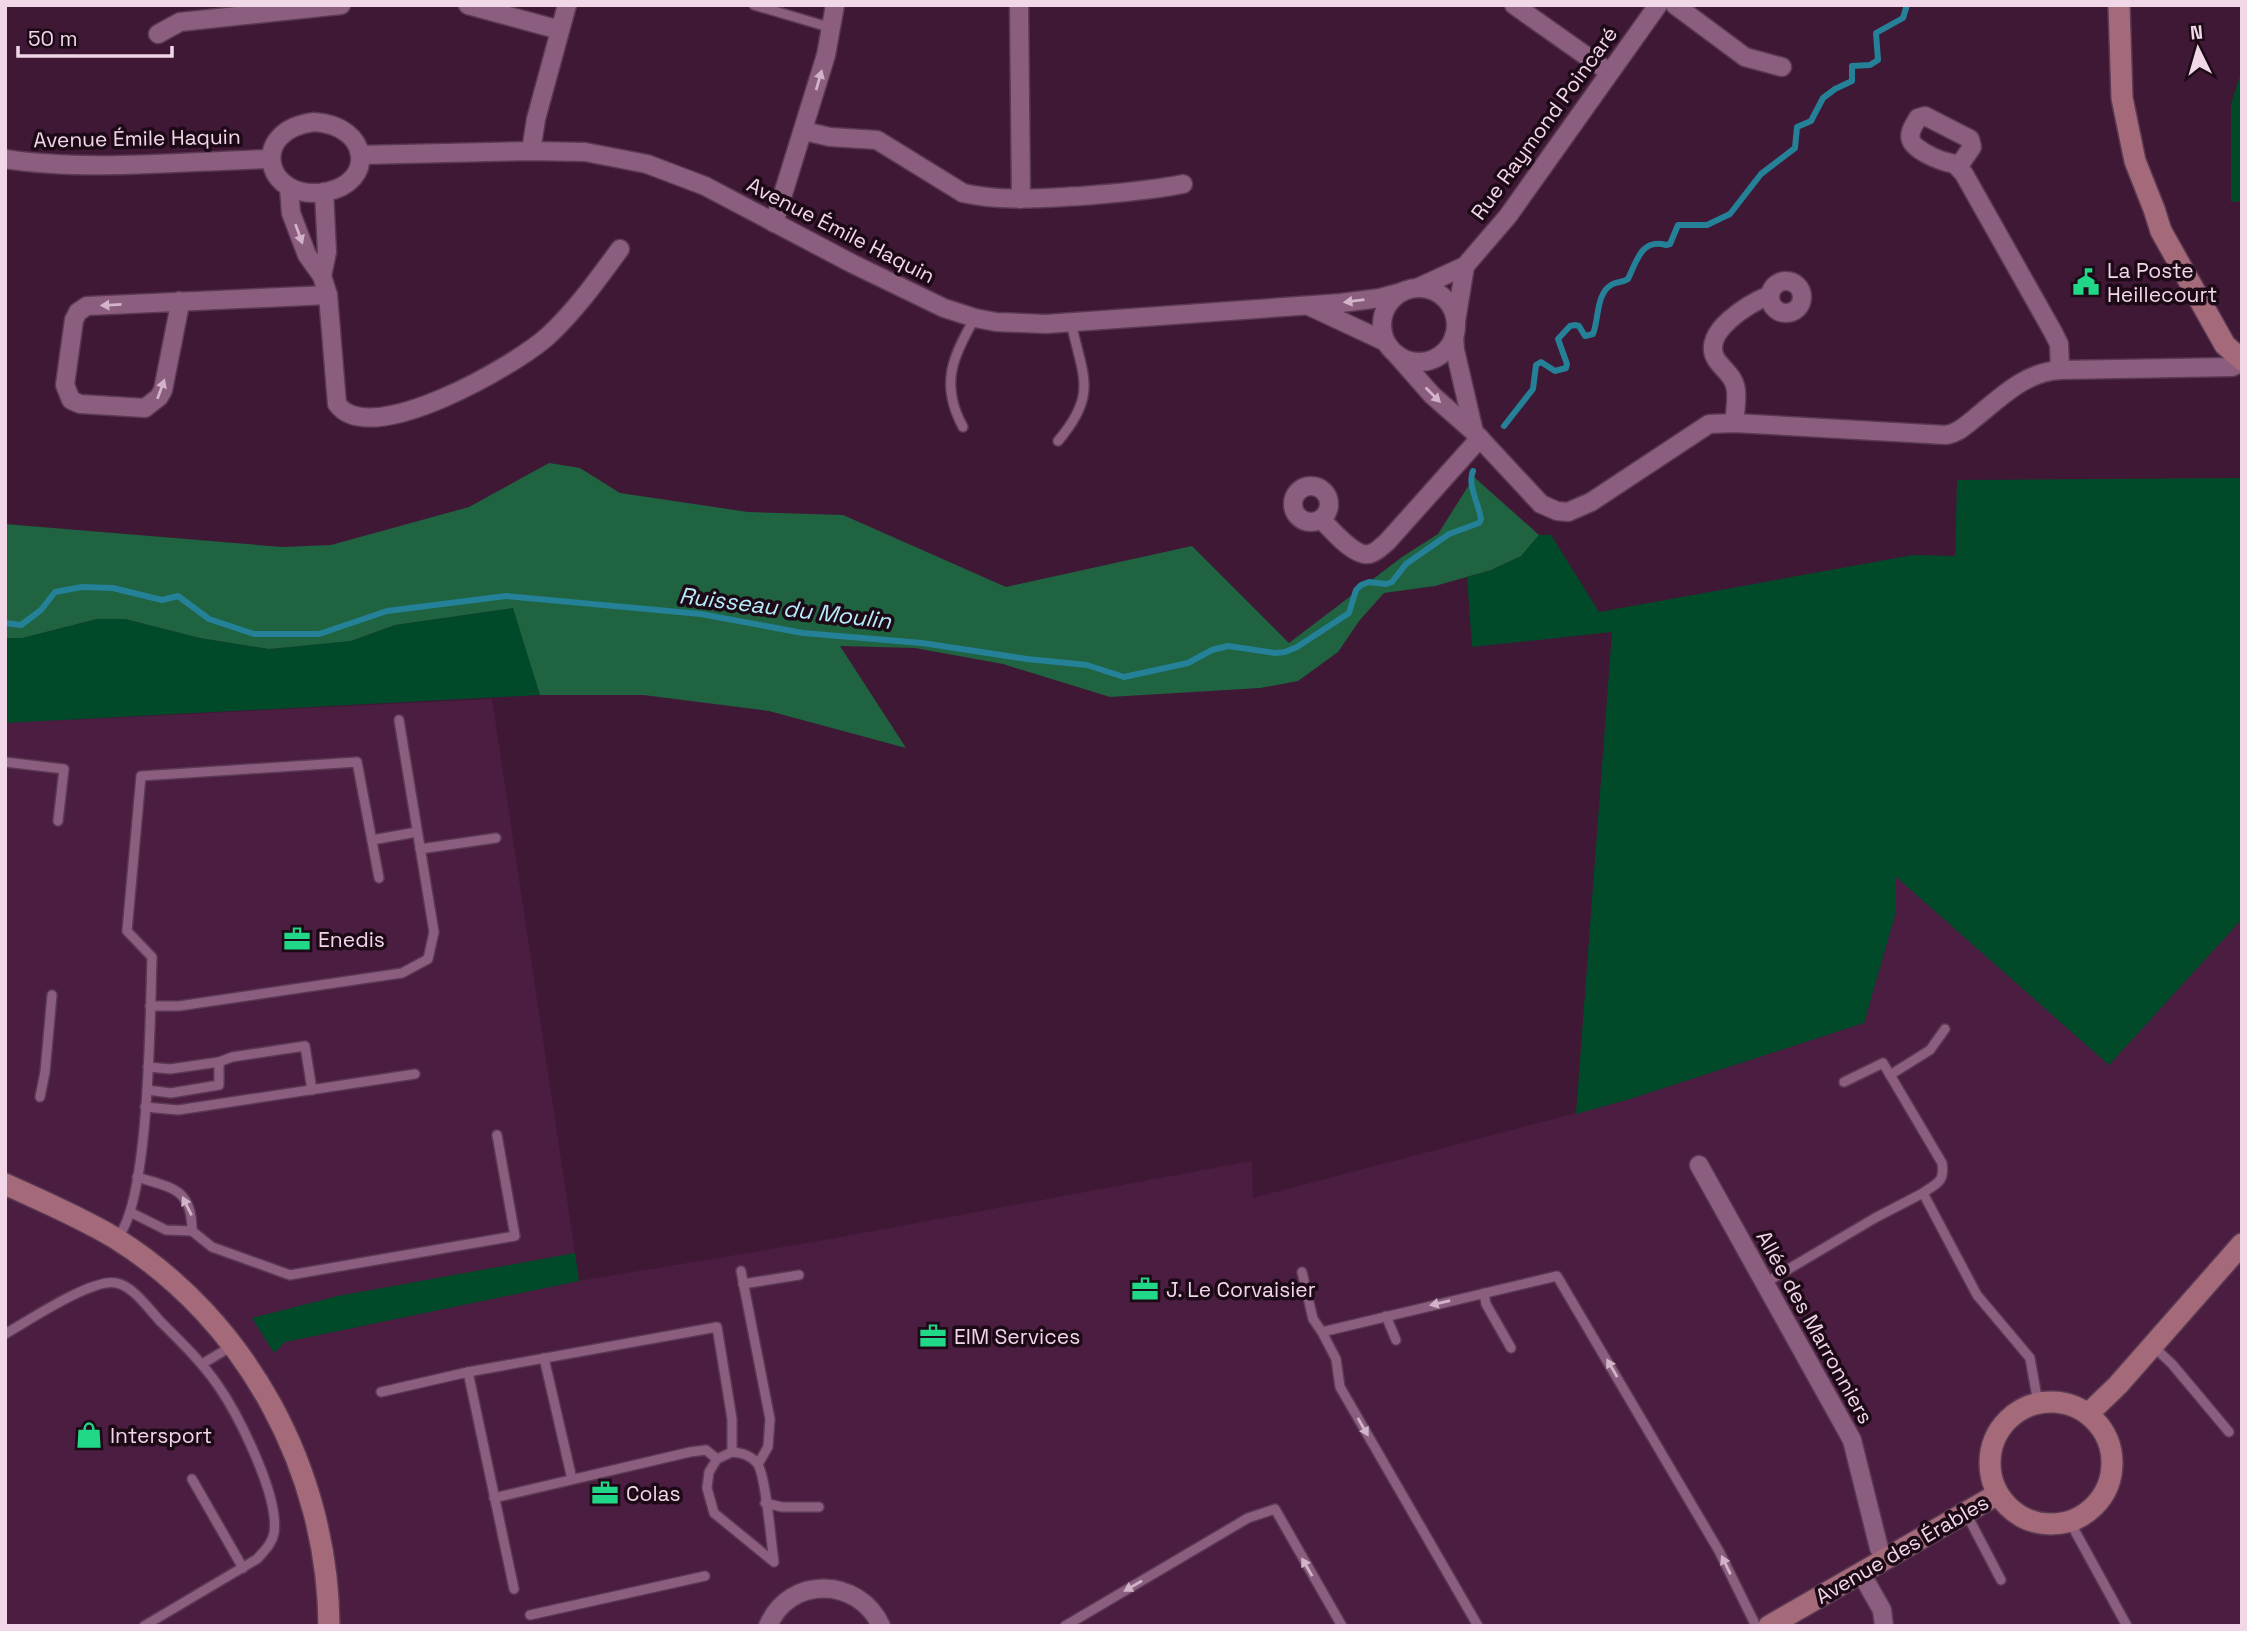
<svg xmlns="http://www.w3.org/2000/svg" width="2247" height="1631" font-family="'Space Grotesk',sans-serif">
	<rect width="100%" height="100%" fill="#3f1836"/>
	<path fill="#4b1e41" d="M 492,699 L 575,1253 L 338,1296 L 253,1318 L 274,1353 L 285,1342 L 579,1281 L 825,1240 L 1252,1161 L 1253,1198 L 1630,1099 L 1864,1023 L 1896,912 L 1894,875 L 2109,1065 L 2242,919 L 2242,1626 L 5,1626 L 5,723 Z"/>
	<g fill="#004a2a">
		<path d="M 2242,69 L 2242,201 L 2231,202 L 2231,104 Z"/>
		<path d="M 2242,478 L 2242,919 L 2109,1065 L 1895,876 L 1896,912 L 1864,1023 L 1630,1099 L 1576,1114 L 1612,632 L 1472,647 L 1467,577 L 1491,570 L 1521,556 L 1539,535 L 1551,535 L 1599,612 L 1913,555 L 1955,556 L 1957,480 Z"/>
		<path d="M 514,608 L 540,695 L 5,723 L 5,638 L 22,638 L 97,619 L 125,619 L 200,638 L 269,649 L 351,641 L 395,625 Z"/>
		<path d="M 575,1253 L 579,1281 L 285,1342 L 274,1353 L 252,1318 L 338,1296 Z"/>
	</g>
	<path fill="#1f6340" d="M 549,463 L 580,468 L 620,493 L 748,512 L 843,515 L 1006,587 L 1192,546 L 1289,643 L 1402,557 L 1438,534 L 1474,477 L 1539,535 L 1521,556 L 1491,570 L 1435,586 L 1384,593 L 1359,621 L 1338,652 L 1298,681 L 1260,688 L 1110,697 L 1003,664 L 915,648 L 840,646 L 906,748 L 769,711 L 643,695 L 540,695 L 513,608 L 395,625 L 351,641 L 269,649 L 200,638 L 125,619 L 97,619 L 22,638 L 5,638 L 5,524 L 282,547 L 331,545 L 469,507 Z"/>
	<g fill="none" stroke-linecap="round" stroke-linejoin="round">
		<g stroke="#248197" stroke-width="6">
			<path d="M 1504,426 L 1533,389 L 1536,365 L 1541,362 L 1555,371 L 1566,368 L 1567,364 L 1558,339 L 1570,326 L 1575,325 L 1579,326 L 1585,336 L 1593,334 C 1599,319 1596,294 1611,285 C 1617,281 1622,283 1628,279 C 1637,260 1642,238 1666,245 L 1670,244 L 1678,225 L 1707,225 L 1730,214 L 1761,174 L 1795,148 L 1797,127 L 1811,121 L 1823,98 L 1835,89 L 1852,81 L 1852,66 L 1870,65 L 1878,60 L 1876,33 L 1903,18 L 1907,5"/>
			<path d="M 5,623 L 21,625 L 41,610 L 55,592 L 82,587 L 113,588 L 162,600 L 178,596 L 209,619 L 254,634 L 319,634 L 387,611 L 506,596 L 701,614 L 803,633 L 922,643 L 1027,659 L 1087,665 L 1124,677 L 1188,663 L 1212,650 L 1228,646 L 1275,653 L 1285,652 L 1297,647 L 1349,613 L 1356,590 L 1361,585 L 1369,582 L 1386,584 L 1392,582 L 1406,564 L 1449,534 L 1479,523 L 1481,519 C 1479,504 1467,485 1473,471"/>
		</g>
		<defs>
			<g id="lane">
				<path d="M 754,5 L 832,28"/>
				<path d="M 963,427 C 940,385 952,357 975,318"/>
				<path d="M 1058,441 C 1099,393 1082,376 1071,322"/>
				<path d="M 5,762 L 64,769 L 58,821"/>
				<path d="M 372,840 L 417,832"/>
				<path d="M 420,849 L 496,838"/>
				<path d="M 150,1006 L 179,1006 L 402,973 L 428,959 L 434,932 L 399,720"/>
				<path d="M 219,1062 L 232,1057 L 305,1046 L 312,1090"/>
				<path d="M 1890,1075 L 1930,1050 L 1945,1029"/>
				<path d="M 1844,1082 L 1883,1063 L 1942,1163 C 1945,1182 1937,1183 1923,1193 L 1977,1295 L 2030,1358 L 2038,1403"/>
				<path d="M 147,1090 L 171,1093 L 219,1085 L 219,1062 L 170,1069 L 148,1067"/>
				<path d="M 40,1097 L 45,1072 L 52,995"/>
				<path d="M 145,1107 L 178,1110 L 415,1074"/>
				<path d="M 130,1212 L 166,1230 L 192,1231 C 192,1188 172,1188 137,1177"/>
				<path d="M 192,1231 L 212,1247 L 290,1275 L 515,1236 L 497,1135"/>
				<path d="M 117,1238 C 150,1202 150,1012 152,957 L 127,931 L 141,776 L 357,762 L 379,878"/>
				<path d="M 741,1271 L 770,1419 L 768,1447 L 758,1464"/>
				<path d="M 1302,1272 L 1313,1319 L 1322,1332"/>
				<path d="M 1765,1283 L 1875,1218 L 1923,1193"/>
				<path d="M 743,1284 L 799,1275"/>
				<path d="M 1484,1293 L 1486,1304 L 1511,1348"/>
				<path d="M 1386,1316 L 1396,1340"/>
				<path d="M 5,1334 C 28,1321 92,1278 116,1283 C 132,1285 149,1309 160,1321 C 180,1341 201,1361 217,1384 C 238,1414 280,1497 274,1533 C 272,1544 264,1551 257,1559 L 144,1626"/>
				<path d="M 2154,1347 L 2172,1364 L 2229,1432"/>
				<path d="M 544,1358 L 572,1479"/>
				<path d="M 202,1364 L 232,1346"/>
				<path d="M 468,1372 L 514,1589"/>
				<path d="M 381,1392 L 468,1372 L 717,1327 L 732,1419 L 732,1452"/>
				<path d="M 732,1452 C 742,1453 750,1455 757,1463 C 766,1474 771,1543 774,1562 L 714,1513 L 707,1488 L 709,1472 L 717,1459 Z"/>
				<path d="M 192,1479 L 243,1568"/>
				<path d="M 494,1498 L 690,1452 L 706,1450 L 717,1459"/>
				<path d="M 765,1503 L 782,1507 L 819,1507"/>
				<path d="M 1966,1513 L 2001,1580"/>
				<path d="M 2070,1522 L 2127,1626"/>
				<path d="M 530,1615 L 705,1576"/>
				<path d="M 1065,1626 L 1248,1518 L 1275,1509 L 1342,1626"/>
				<path d="M 1478,1626 L 1340,1387 L 1336,1359 L 1322,1332 L 1557,1276 L 1719,1551 L 1756,1626"/>
			</g>
			<g id="street">
				<path d="M 468,5 L 560,30"/>
				<path d="M 1019,5 L 1021,199"/>
				<path d="M 1514,5 L 1609,72"/>
				<path d="M 1675,5 L 1745,57 L 1782,67"/>
				<path d="M 158,34 L 180,22 L 341,5"/>
				<path d="M 1925,116 L 1970,139 L 1972,147 L 1961,163 C 1950,167 1914,151 1911,140 C 1908,132 1915,124 1918,118 Z"/>
				<path d="M 314,122 C 370,125 377,183 325,192 C 264,202 248,130 314,122 Z"/>
				<path d="M 804,131 L 830,137 L 877,140 L 963,193 C 1003,202 1041,198 1081,196 C 1116,193 1149,191 1183,184"/>
				<path d="M 531,151 L 536,119 L 567,5"/>
				<path d="M 360,155 L 531,151 L 585,152 L 647,164 L 705,186 L 853,264 L 944,308 L 975,318 L 996,322 L 1046,324 L 1341,303 L 1380,298 L 1402,292"/>
				<path d="M 5,159 C 89,172 185,161 270,159"/>
				<path d="M 1956,165 L 1964,174 L 2053,332 L 2059,344 L 2060,370"/>
				<path d="M 289,187 L 291,213 L 307,255 L 322,276 L 328,295 L 337,404 C 370,450 516,365 548,336 C 576,310 598,279 620,249"/>
				<path d="M 774,223 L 826,55 L 835,5"/>
				<path d="M 322,276 L 327,252 L 324,192"/>
				<circle cx="1786" cy="297" r="16"/>
				<path d="M 1417,288 L 1465,266 L 1508,216 L 1658,5"/>
				<circle cx="1419" cy="325" r="37"/>
				<path d="M 179,301 L 179,309 L 163,390 L 159,397 L 145,408 L 80,404 L 71,400 L 65,385 L 74,320 L 78,312 L 87,306 L 328,295"/>
				<path d="M 1309,306 L 1386,342"/>
				<path d="M 1456,321 L 1465,266"/>
				<path d="M 1454,336 L 1455,350 L 1474,432"/>
				<path d="M 1396,354 L 1432,395 L 1474,432 L 1541,504 L 1557,511 L 1568,512 L 1591,502 L 1709,424 L 1734,423 L 1946,435 C 1958,433 1965,426 1975,418 C 2001,397 2025,372 2060,370 L 2232,367 L 2242,362"/>
				<path d="M 1734,423 C 1735,413 1737,401 1736,391 C 1735,376 1723,370 1716,359 C 1700,332 1750,303 1770,295"/>
				<circle cx="1311" cy="504" r="18"/>
				<path d="M 1321,519 C 1331,529 1354,557 1369,554 C 1376,553 1382,546 1387,542 L 1480,438"/>
				<path d="M 1699,1165 L 1852,1440 L 1879,1548 L 1885,1559"/>
				<path d="M 1861,1573 L 1882,1610 L 1884,1626"/>
				<path d="M 768,1626 C 789,1575 859,1577 881,1626"/>
			</g>
			<g id="secondary">
				<path d="M 2119,5 L 2122,98 L 2135,161 L 2154,209 L 2161,231 L 2225,345 L 2242,360"/>
				<path d="M 5,1184 C 42,1201 80,1217 115,1238 C 247,1320 328,1471 329,1626"/>
				<circle cx="2051" cy="1463" r="61"/>
				<path d="M 2088,1414 L 2118,1385 L 2242,1244"/>
				<path d="M 1769,1626 L 1998,1494"/>
			</g>
		</defs>
		<use href="#lane" stroke="#5a3952" stroke-width="12"/>
		<use href="#street" stroke="#5a3952" stroke-width="21"/>
		<use href="#secondary" stroke="#5a3952" stroke-width="24"/>
		<use href="#lane" stroke="#8b5e7f" stroke-width="9"/>
		<use href="#street" stroke="#8b5e7f" stroke-width="18"/>
		<use href="#secondary" stroke="#a56a79" stroke-width="21"/>
	</g>
	<defs><path id="oneway-solid" d="M-6-.8H1V-3.2L6.5 0L1 3.2V.8H-6Z" transform="scale(1.75)"/></defs>
	<g fill="#d3b3c9">
		<use href="#oneway-solid" transform="translate(819 80) rotate(-74)"/>
		<use href="#oneway-solid" transform="translate(299 234) rotate(70)"/>
		<use href="#oneway-solid" transform="translate(1354 301) rotate(173)"/>
		<use href="#oneway-solid" transform="translate(111 305) rotate(177)"/>
		<use href="#oneway-solid" transform="translate(161 389) rotate(-70)"/>
		<use href="#oneway-solid" transform="translate(1433 395) rotate(45)"/>
		<use href="#oneway-solid" transform="translate(187 1206) rotate(-116)"/>
		<use href="#oneway-solid" transform="translate(1440 1303) rotate(167)"/>
		<use href="#oneway-solid" transform="translate(1612 1368) rotate(-120)"/>
		<use href="#oneway-solid" transform="translate(1363 1427) rotate(60)"/>
		<use href="#oneway-solid" transform="translate(1726 1565) rotate(-116)"/>
		<use href="#oneway-solid" transform="translate(1307 1567) rotate(-120)"/>
		<use href="#oneway-solid" transform="translate(1133 1586) rotate(150)"/>
	</g>
	<defs>
		<symbol id="civic-bare" viewBox="-9 -9 18 18"><path d="M-.6-6.5H3V-4.5H.6V-3L4-1V1h2V6H-6V1h2V-1L-.6-3ZM-1.2 2.5V6h2.4V2.5Z" fill="#20d887" stroke="#1c0a17" stroke-width="2.5" paint-order="stroke"/></symbol>
		<symbol id="office-bare" viewBox="-9 -9 18 18"><path d="M-6-3h4V-5.5h4V-3h4V5H-6ZM-1-4.5V-3h2v-1.5ZM-6 0V1H6V0Z" fill="#20d887" stroke="#1c0a17" stroke-width="2.5" paint-order="stroke"/></symbol>
		<symbol id="shop-bare" viewBox="-9 -9 18 18"><path d="M-5-2.5h2.3a2.7 3.5 0 0 1 5.4 0H5L5.5 6h-11ZM-1.5-2.5h3a1.5 2.3 0 0 0-3 0Z" fill="#20d887" stroke="#1c0a17" stroke-width="2.5" paint-order="stroke"/></symbol>
	</defs>
	<g fill-rule="evenodd">
		<use href="#civic-bare" x="2067" y="263" width="38" height="38"/>
		<use href="#office-bare" x="278" y="920" width="38" height="38"/>
		<use href="#office-bare" x="1126" y="1270" width="38" height="38"/>
		<use href="#office-bare" x="914" y="1317" width="38" height="38"/>
		<use href="#shop-bare" x="70" y="1416" width="38" height="38"/>
		<use href="#office-bare" x="586" y="1474" width="38" height="38"/>
	</g>
	<g text-anchor="middle" dominant-baseline="central" stroke-width="7" stroke-linejoin="round" paint-order="stroke">
		<g font-size="21" fill="#f2d7e9" stroke="#1c0a17">
			<text transform="translate(1544 123) rotate(-54)">Rue Raymond Poincaré</text>
			<text transform="translate(137 138) rotate(-1)">Avenue Émile Haquin</text>
			<text transform="translate(841 230) rotate(27)">Avenue Émile Haquin</text>
			<text transform="translate(1815 1327) rotate(61)">Allée des Marronniers</text>
			<text transform="translate(1902 1549) rotate(-30)">Avenue des Érables</text>
		</g>
		<g font-size="21" fill="#f2d7e9" stroke="#1c0a17" text-anchor="start">
			<text x="2107" y="270">La Poste<tspan x="2107" dy="24">Heillecourt</tspan></text>
			<text x="318" y="939">Enedis</text>
			<text x="1166" y="1289">J. Le Corvaisier</text>
			<text x="954" y="1336">EIM Services</text>
			<text x="110" y="1435">Intersport</text>
			<text x="626" y="1493">Colas</text>
		</g>
		<g font-size="23" font-style="italic" fill="#b8ecfb" stroke="#1c0a17">
			<text transform="translate(785 608) rotate(7)">Ruisseau du Moulin</text>
		</g>
	</g>
	<rect width="2247" height="1631" fill="none" stroke="#f2d7e9" stroke-width="14"/>
	<g transform="translate(2198 49) rotate(355)" stroke="#1c0a17" stroke-width="5" paint-order="stroke">
	<path d="M0-5L12 26L0 18L-12 26Z" fill="#f2d7e9"/>
	<text y="-10" font-size="19" font-weight="bold" text-anchor="middle" fill="#f2d7e9">N</text>
	</g>
	<path d="M18 46v10h154v-10" fill="none" stroke="#f2d7e9" stroke-width="3.5"/>
	<text x="28" y="46" font-size="21" fill="#f2d7e9" stroke="#1c0a17" stroke-width="5" paint-order="stroke">50 m</text>
</svg>
